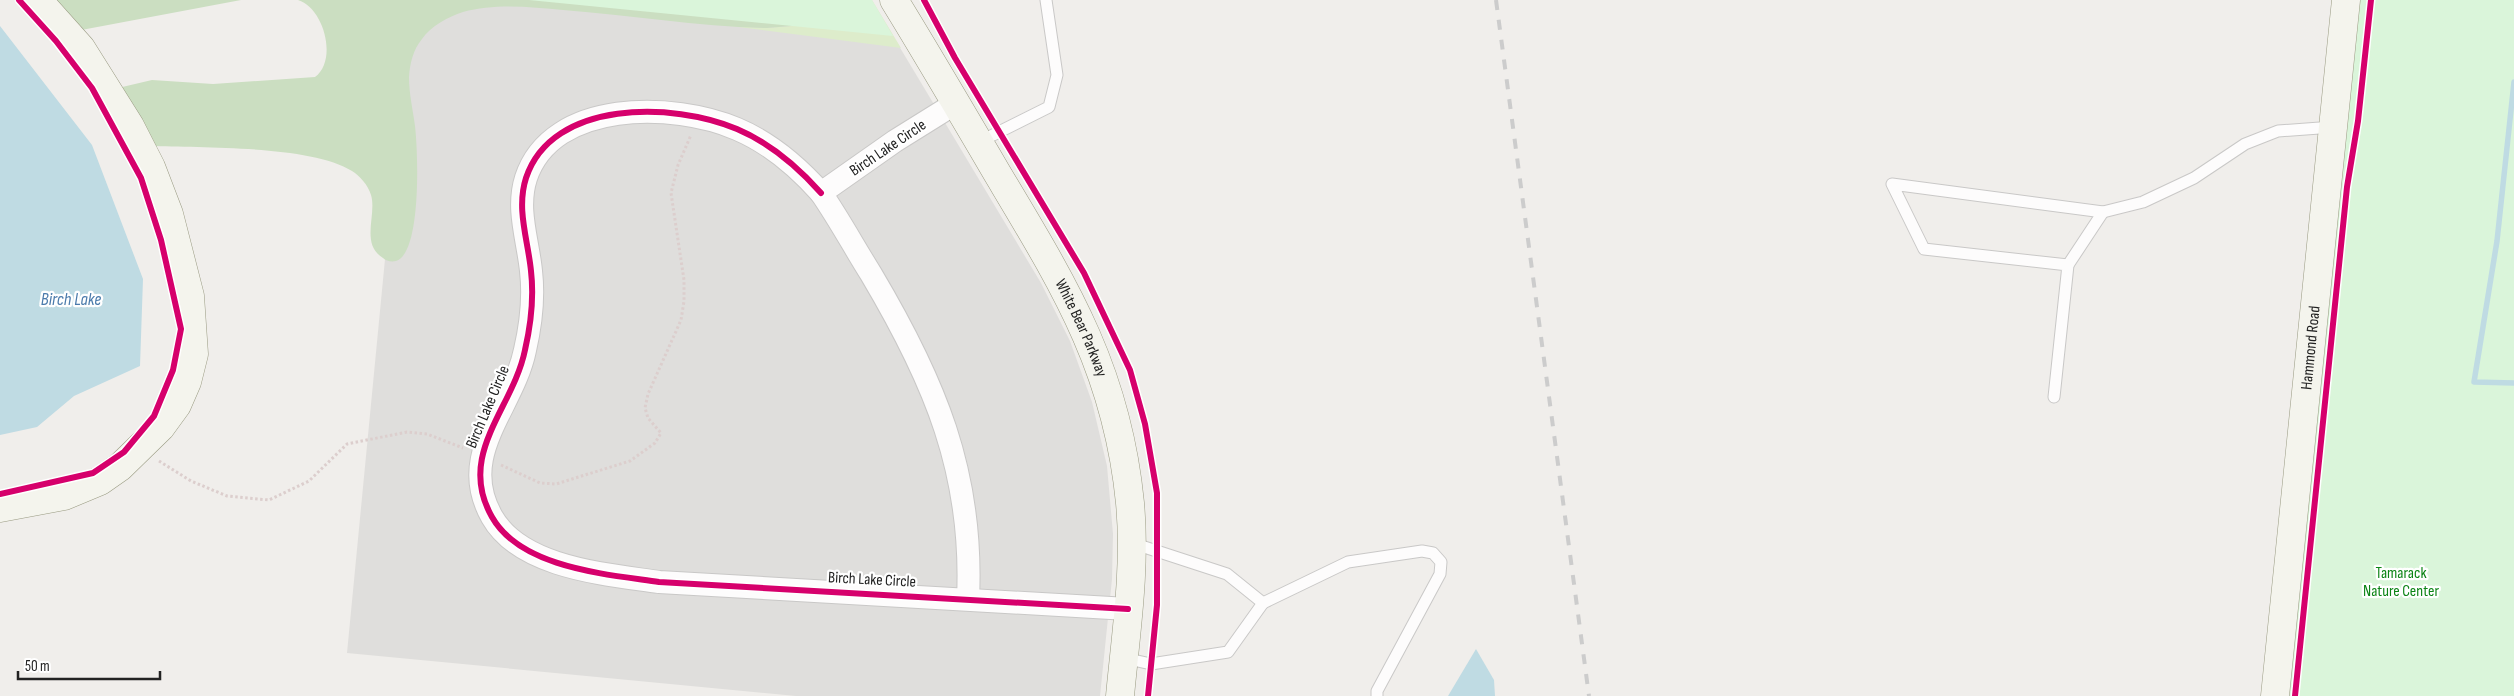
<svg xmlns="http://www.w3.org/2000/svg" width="2514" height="696" font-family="'Sofia Sans Condensed',sans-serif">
	<rect width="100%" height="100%" fill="#f0eeeb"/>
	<path fill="#dfdedc" d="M 410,0 L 529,0 L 893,36 L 1041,283 L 1070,341 L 1092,402 L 1107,466 L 1113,534 L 1112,579 L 1100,696 L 796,696 L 347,653 Z"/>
	<path fill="#ddeccb" d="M 872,0 L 901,48 L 731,26 L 766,28 L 791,26 Z"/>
	<g fill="#cbdec1">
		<path d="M 50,0 L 241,0 L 76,31 Z"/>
		<path d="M 298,0 L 830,0 L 791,26 L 767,28 C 699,27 631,15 563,10 C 531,7 495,3 463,12 C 448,17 431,26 422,39 C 413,50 410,63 409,77 C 409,94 413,110 415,126 C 418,150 422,253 396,261 C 391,262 386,261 383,258 C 360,244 377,215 371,195 C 368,185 360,176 352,171 C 311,145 200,148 150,146 L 118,88 L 152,80 L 213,84 L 315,77 C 338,60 324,8 298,0 Z"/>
	</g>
	<g fill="#daf5da">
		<path d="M 529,0 L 872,0 L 893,36 Z"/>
		<path d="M 2348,0 L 2514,0 L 2514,696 L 2276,696 Z"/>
	</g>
	<g fill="#bfdbe3">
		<path d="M 0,26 L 92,145 L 143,279 L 140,366 L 74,396 L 37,427 L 0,435 Z"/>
		<path d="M 1476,649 L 1494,680 L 1495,696 L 1448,696 Z"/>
	</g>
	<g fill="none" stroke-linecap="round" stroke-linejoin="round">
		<path stroke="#bfdbe3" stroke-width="5.5" d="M 2514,82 L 2497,241 L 2474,382 L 2514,383"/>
		<defs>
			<g id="lane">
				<path d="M 979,142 L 1049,107 L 1057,75 L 1046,0"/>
				<path d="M 2068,265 L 2103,212"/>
				<path d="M 2054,397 L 2068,265 L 1924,249 L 1892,184 L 2103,212 L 2143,202 L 2194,178 L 2245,144 L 2278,131 L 2333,127"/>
				<path d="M 1132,543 L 1227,574 L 1263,603 L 1348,562 L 1422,551 L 1433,553 L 1441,562 L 1440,574 L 1377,691 L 1377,696"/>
				<path d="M 1124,658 L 1151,664 L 1228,652 L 1263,603"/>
			</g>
			<g id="street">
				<path d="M 956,103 L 895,141 L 821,193 C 839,219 854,247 871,274 C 934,380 974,473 968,599"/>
				<path d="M 821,193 C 797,166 770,143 737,129 C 674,102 552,99 526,178 C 516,209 528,240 531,271 C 534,297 531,324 525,350 C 513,409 456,454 492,517 C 521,568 605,574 659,582 L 1128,609"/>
			</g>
			<g id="secondary">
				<path id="s1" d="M 894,0 C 929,57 963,115 997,173 C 1064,285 1117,369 1130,503 C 1136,567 1126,632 1120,696"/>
				<path d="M 0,508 L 64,496 L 100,481 L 120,467 L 161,427 L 177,405 L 187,382 L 194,354 L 190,296 L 169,214 L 151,167 L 130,126 L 81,48 L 38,0"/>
				<path id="s2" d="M 2275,696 L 2346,0"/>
			</g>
		</defs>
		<use href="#lane" stroke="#c9c8c7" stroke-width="13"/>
		<use href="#street" stroke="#c9c8c7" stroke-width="24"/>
		<use href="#secondary" stroke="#999a82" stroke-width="29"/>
		<g stroke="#dccecd" stroke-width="3" stroke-dasharray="2.5 2.5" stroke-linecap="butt">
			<path d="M 159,461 L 191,481 L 227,496 L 269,500 L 309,481 L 347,444 L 407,432 L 427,434 L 463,448"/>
			<path d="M 501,465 L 540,483 L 556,484 L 630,461 L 655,443 L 661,433 L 648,418 L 645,408 L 648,394 L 681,320 L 684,301 L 684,280 L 671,193 L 678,165 L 691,135"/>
		</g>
		<use href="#lane" stroke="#fdfcfc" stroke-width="11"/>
		<use href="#street" stroke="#fdfcfc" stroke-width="22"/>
		<use href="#secondary" stroke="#f4f4ed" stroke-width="28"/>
		<path stroke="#ccc" stroke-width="4" stroke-dasharray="10 10" stroke-linecap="butt" d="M 1496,0 L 1589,696"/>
		<defs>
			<g id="cycleway">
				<path d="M 924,0 L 955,58 L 1084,273 L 1130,370 L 1145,424 L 1157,493 L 1157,605 L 1148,696"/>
				<path d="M 821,193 C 797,166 770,143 737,129 C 674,102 552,99 526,178 C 516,209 528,240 531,271 C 534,297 531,324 525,350 C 513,409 456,454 492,517 C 521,568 605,574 659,582 L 1128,609"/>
				<path d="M 0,494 L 93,473 L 124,452 L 154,416 L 173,370 L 181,329 L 161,240 L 141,178 L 92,88 L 56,41 L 19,0"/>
				<path d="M 2295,696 L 2347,187 L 2358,121 L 2371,0"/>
			</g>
		</defs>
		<use href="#cycleway" stroke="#fff" stroke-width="9"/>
		<use href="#cycleway" stroke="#d6006c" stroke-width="6"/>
	</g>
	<g text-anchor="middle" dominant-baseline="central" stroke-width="4.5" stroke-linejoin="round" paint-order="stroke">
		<g font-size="16" fill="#222" stroke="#fff">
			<text transform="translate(888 148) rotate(-34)">Birch Lake Circle</text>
			<text stroke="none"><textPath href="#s1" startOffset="378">White Bear Parkway</textPath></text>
			<text stroke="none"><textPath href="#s2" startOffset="350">Hammond Road</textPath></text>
			<text transform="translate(488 407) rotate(-67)">Birch Lake Circle</text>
			<text transform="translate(872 580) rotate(3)">Birch Lake Circle</text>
		</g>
		<g font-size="16" fill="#0c8416" stroke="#fff">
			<text x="2401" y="573">Tamarack<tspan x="2401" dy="18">Nature Center</tspan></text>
		</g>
		<g font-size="18" font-style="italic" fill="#4a7aab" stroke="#fff">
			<text x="71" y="299">Birch Lake</text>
		</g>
	</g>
	<path d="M18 671v8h142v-8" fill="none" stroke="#222222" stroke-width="2.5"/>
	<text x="25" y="671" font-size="15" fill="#222222" stroke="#ffffff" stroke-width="4" paint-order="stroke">50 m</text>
</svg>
